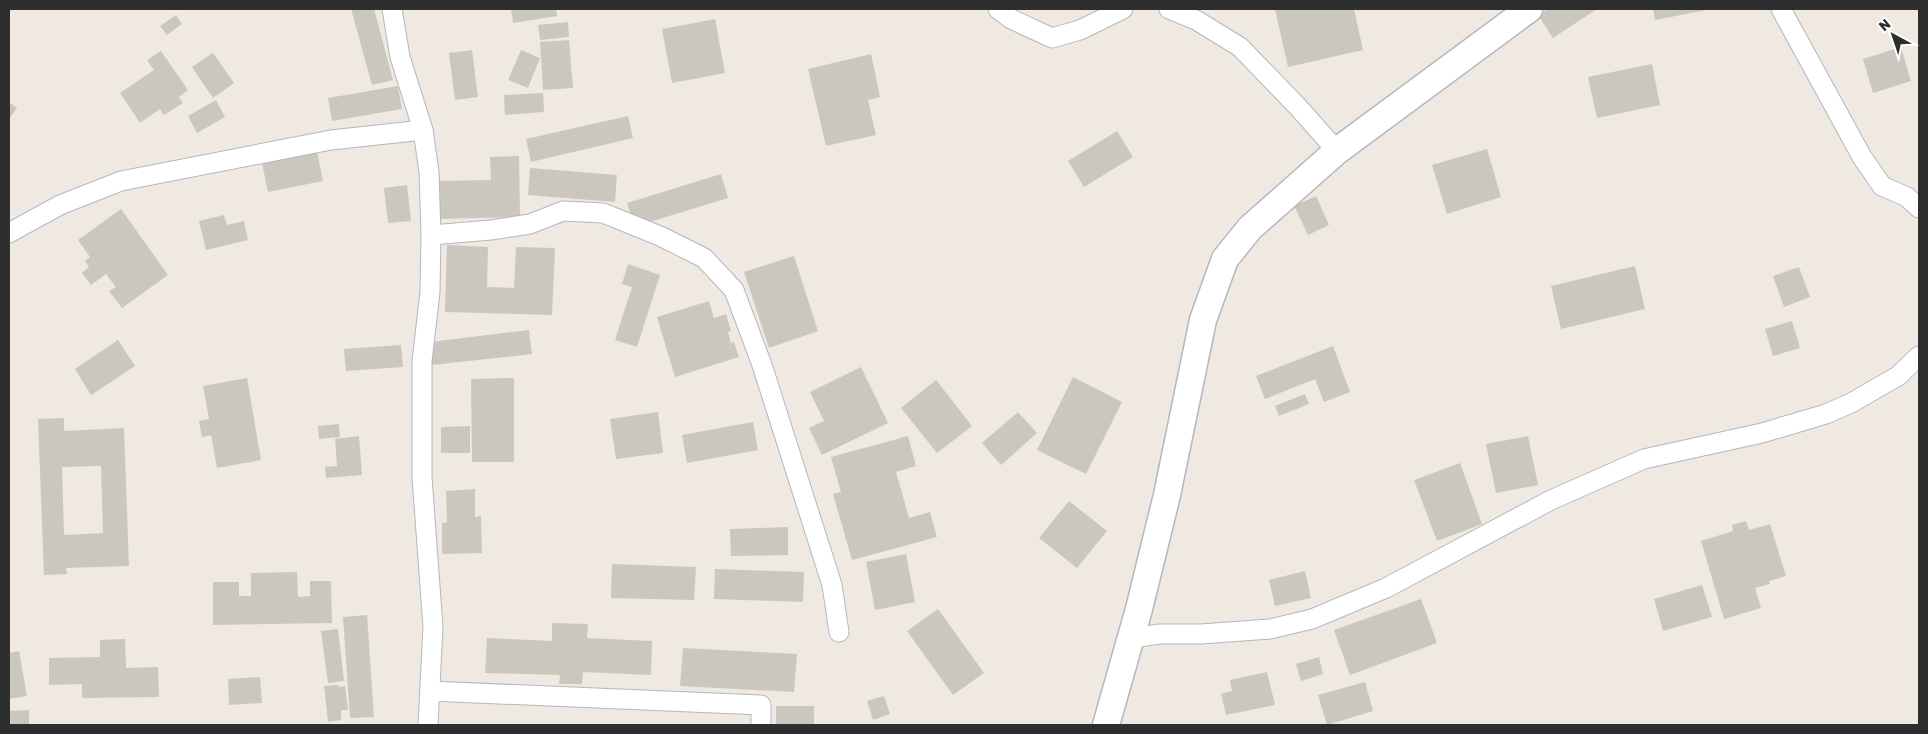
<svg xmlns="http://www.w3.org/2000/svg" width="1928" height="734" font-family="Rubik,sans-serif">
	<rect width="100%" height="100%" fill="#efe9e1"/>
	<g fill="#cbc7bf" fill-rule="evenodd">
		<path d="M 351,9 L 374,9 L 393,80 L 372,85 Z"/>
		<path d="M 511,9 L 556,9 L 557,16 L 513,23 Z"/>
		<path d="M 1275,9 L 1354,9 L 1363,50 L 1288,67 Z"/>
		<path d="M 1548,9 L 1597,9 L 1553,38 L 1538,15 Z"/>
		<path d="M 1653,9 L 1707,9 L 1707,10 L 1655,20 Z"/>
		<path d="M 176,15 L 182,24 L 167,35 L 160,26 Z"/>
		<path d="M 715,19 L 725,73 L 672,83 L 662,29 Z"/>
		<path d="M 568,22 L 569,37 L 540,40 L 538,25 Z"/>
		<path d="M 569,40 L 573,88 L 543,90 L 540,42 Z"/>
		<path d="M 1901,47 L 1911,81 L 1873,93 L 1863,59 Z"/>
		<path d="M 472,50 L 478,97 L 455,100 L 449,53 Z"/>
		<path d="M 521,50 L 540,58 L 528,88 L 508,80 Z"/>
		<path d="M 161,51 L 188,90 L 179,97 L 183,103 L 164,115 L 160,109 L 140,123 L 120,93 L 154,70 L 147,60 Z"/>
		<path d="M 213,53 L 234,83 L 213,98 L 192,67 Z"/>
		<path d="M 871,54 L 880,97 L 868,100 L 876,135 L 826,146 L 808,69 Z"/>
		<path d="M 1652,64 L 1660,105 L 1597,118 L 1588,77 Z"/>
		<path d="M 398,86 L 402,109 L 332,121 L 328,98 Z"/>
		<path d="M 543,93 L 544,112 L 505,115 L 504,95 Z"/>
		<path d="M 216,100 L 225,117 L 197,133 L 188,116 Z"/>
		<path d="M 9,102 L 17,108 L 9,119 Z"/>
		<path d="M 628,116 L 633,138 L 531,162 L 526,139 Z"/>
		<path d="M 1117,131 L 1133,157 L 1084,187 L 1068,161 Z"/>
		<path d="M 316,146 L 323,181 L 268,192 L 261,158 Z"/>
		<path d="M 1487,149 L 1501,197 L 1447,214 L 1432,165 Z"/>
		<path d="M 519,156 L 520,217 L 438,219 L 437,181 L 491,180 L 490,157 Z"/>
		<path d="M 530,168 L 617,175 L 615,202 L 528,195 Z"/>
		<path d="M 721,174 L 728,198 L 643,224 L 640,216 L 632,218 L 627,203 Z"/>
		<path d="M 407,185 L 411,221 L 388,223 L 384,188 Z"/>
		<path d="M 1316,196 L 1329,225 L 1308,235 L 1294,206 Z"/>
		<path d="M 121,209 L 168,275 L 122,308 L 109,291 L 116,287 L 106,274 L 91,285 L 82,273 L 89,267 L 85,261 L 90,257 L 78,240 Z"/>
		<path d="M 224,215 L 227,225 L 244,221 L 248,240 L 206,250 L 199,221 Z"/>
		<path d="M 447,245 L 488,247 L 487,287 L 514,288 L 516,247 L 555,248 L 552,315 L 445,312 Z"/>
		<path d="M 794,256 L 818,331 L 769,348 L 744,272 Z"/>
		<path d="M 628,264 L 660,275 L 637,347 L 615,340 L 632,287 L 622,284 Z"/>
		<path d="M 1635,266 L 1645,309 L 1561,329 L 1551,286 Z"/>
		<path d="M 1799,267 L 1810,297 L 1784,307 L 1773,276 Z"/>
		<path d="M 709,301 L 714,318 L 726,314 L 731,331 L 728,332 L 731,343 L 734,342 L 739,357 L 675,377 L 657,317 Z"/>
		<path d="M 1792,321 L 1800,348 L 1773,356 L 1765,329 Z"/>
		<path d="M 529,330 L 532,354 L 432,365 L 430,342 Z"/>
		<path d="M 118,340 L 135,366 L 91,395 L 75,369 Z"/>
		<path d="M 401,345 L 403,367 L 346,371 L 344,349 Z"/>
		<path d="M 1333,346 L 1350,392 L 1324,402 L 1315,379 L 1265,399 L 1256,376 Z"/>
		<path d="M 861,367 L 888,423 L 822,455 L 809,428 L 824,421 L 810,392 Z"/>
		<path d="M 1073,377 L 1122,402 L 1086,474 L 1037,450 Z"/>
		<path d="M 247,378 L 261,460 L 217,468 L 211,435 L 202,437 L 199,421 L 209,419 L 203,386 Z"/>
		<path d="M 514,378 L 514,462 L 472,462 L 471,379 Z"/>
		<path d="M 936,380 L 972,426 L 937,453 L 901,408 Z"/>
		<path d="M 1305,394 L 1309,404 L 1279,416 L 1275,406 Z"/>
		<path d="M 658,412 L 663,453 L 616,459 L 610,419 Z"/>
		<path d="M 1018,412 L 1037,433 L 1001,465 L 982,443 Z"/>
		<path d="M 64,418 L 64,431 L 124,428 L 129,566 L 66,568 L 67,574 L 44,575 L 38,419 ZM 101,466 L 103,533 L 64,535 L 62,467 Z"/>
		<path d="M 753,422 L 758,450 L 687,463 L 682,435 Z"/>
		<path d="M 339,424 L 340,437 L 319,439 L 318,426 Z"/>
		<path d="M 470,426 L 470,453 L 441,453 L 441,427 Z"/>
		<path d="M 359,436 L 362,475 L 326,478 L 325,467 L 337,466 L 335,439 Z"/>
		<path d="M 908,436 L 916,466 L 896,472 L 909,518 L 930,512 L 937,537 L 852,560 L 833,494 L 841,492 L 831,457 Z"/>
		<path d="M 1528,436 L 1538,485 L 1496,493 L 1486,444 Z"/>
		<path d="M 1460,463 L 1482,524 L 1437,541 L 1414,480 Z"/>
		<path d="M 475,489 L 475,517 L 481,516 L 482,553 L 442,554 L 442,523 L 447,522 L 446,491 Z"/>
		<path d="M 1069,501 L 1107,531 L 1077,568 L 1039,538 Z"/>
		<path d="M 1746,521 L 1749,530 L 1770,524 L 1786,576 L 1769,581 L 1770,584 L 1755,588 L 1761,608 L 1724,619 L 1701,541 L 1733,531 L 1732,525 Z"/>
		<path d="M 788,527 L 788,555 L 731,556 L 730,529 Z"/>
		<path d="M 906,554 L 915,602 L 875,610 L 866,562 Z"/>
		<path d="M 612,564 L 696,567 L 694,600 L 611,598 Z"/>
		<path d="M 715,569 L 804,572 L 803,602 L 714,599 Z"/>
		<path d="M 1305,571 L 1311,598 L 1275,606 L 1269,580 Z"/>
		<path d="M 297,572 L 298,597 L 310,596 L 310,581 L 331,581 L 332,623 L 213,625 L 213,582 L 239,582 L 239,596 L 251,596 L 251,573 Z"/>
		<path d="M 1702,585 L 1712,617 L 1663,631 L 1654,599 Z"/>
		<path d="M 1421,599 L 1437,643 L 1350,675 L 1334,630 Z"/>
		<path d="M 938,609 L 984,673 L 953,695 L 907,631 Z"/>
		<path d="M 367,615 L 374,717 L 350,718 L 343,617 Z"/>
		<path d="M 552,623 L 588,624 L 587,638 L 652,641 L 651,675 L 583,672 L 582,684 L 559,684 L 560,675 L 485,673 L 487,638 L 552,641 Z"/>
		<path d="M 338,629 L 344,681 L 328,683 L 321,631 Z"/>
		<path d="M 125,639 L 126,668 L 158,667 L 159,697 L 82,698 L 82,684 L 49,685 L 49,658 L 100,657 L 100,640 Z"/>
		<path d="M 683,648 L 797,654 L 794,692 L 680,686 Z"/>
		<path d="M 19,651 L 27,696 L 9,699 L 9,653 Z"/>
		<path d="M 1319,657 L 1323,674 L 1301,681 L 1296,664 Z"/>
		<path d="M 1267,672 L 1275,705 L 1226,715 L 1221,694 L 1232,691 L 1230,680 Z"/>
		<path d="M 260,677 L 262,703 L 229,705 L 228,679 Z"/>
		<path d="M 1365,682 L 1373,711 L 1327,725 L 1318,695 Z"/>
		<path d="M 338,685 L 338,687 L 345,686 L 348,710 L 341,710 L 341,720 L 328,722 L 324,686 Z"/>
		<path d="M 884,696 L 890,714 L 873,720 L 867,701 Z"/>
		<rect x="776" y="706" width="38" height="19"/>
		<path d="M 29,710 L 29,725 L 9,725 L 9,711 Z"/>
	</g>
	<g fill="none" stroke-linecap="round" stroke-linejoin="round">
		<defs>
			<g id="minor">
				<path d="M 998,9 L 1011,19 L 1052,38 L 1080,30 L 1123,9"/>
				<path d="M 1169,9 L 1196,20 L 1240,47 L 1298,107 L 1337,151"/>
				<path d="M 1781,9 L 1862,157 L 1882,186 L 1907,197 L 1919,208"/>
				<path d="M 423,130 L 429,172 L 431,235 L 430,292 L 422,361 L 422,477 L 433,627 L 428,725"/>
				<path d="M 9,233 L 60,205 L 121,181 L 331,140 L 423,130 L 400,57 L 392,9"/>
				<path d="M 431,235 L 491,230 L 530,224 L 563,211 L 603,213 L 660,236 L 704,258 L 734,290 L 762,365 L 832,585 L 839,632"/>
				<path d="M 1131,638 L 1160,634 L 1201,634 L 1270,629 L 1312,619 L 1386,588 L 1551,500 L 1644,459 L 1762,433 L 1826,414 L 1851,403 L 1898,376 L 1919,356"/>
				<path d="M 430,691 L 761,705 L 761,725"/>
			</g>
			<path id="secondary" d="M 1106,725 L 1139,609 L 1167,495 L 1203,320 L 1225,259 L 1250,228 L 1337,151 L 1529,9"/>
		</defs>
		<use href="#minor" stroke="#b4b7c1" stroke-width="21"/>
		<use href="#secondary" stroke="#b4b7c1" stroke-width="29"/>
		<use href="#minor" stroke="#fff" stroke-width="19"/>
		<use href="#secondary" stroke="#fff" stroke-width="26"/>
	</g>
	<rect width="1928" height="734" fill="none" stroke="#2e2e2e" stroke-width="20"/>
	<g transform="translate(1893 35) rotate(320)" stroke="#ffffff" stroke-width="4" paint-order="stroke">
	<path d="M0-4L9 19L0 12L-9 19Z" fill="#2e2e2e"/>
	<text y="-8" font-size="14" font-weight="bold" text-anchor="middle" fill="#2e2e2e">N</text>
	</g>
</svg>
